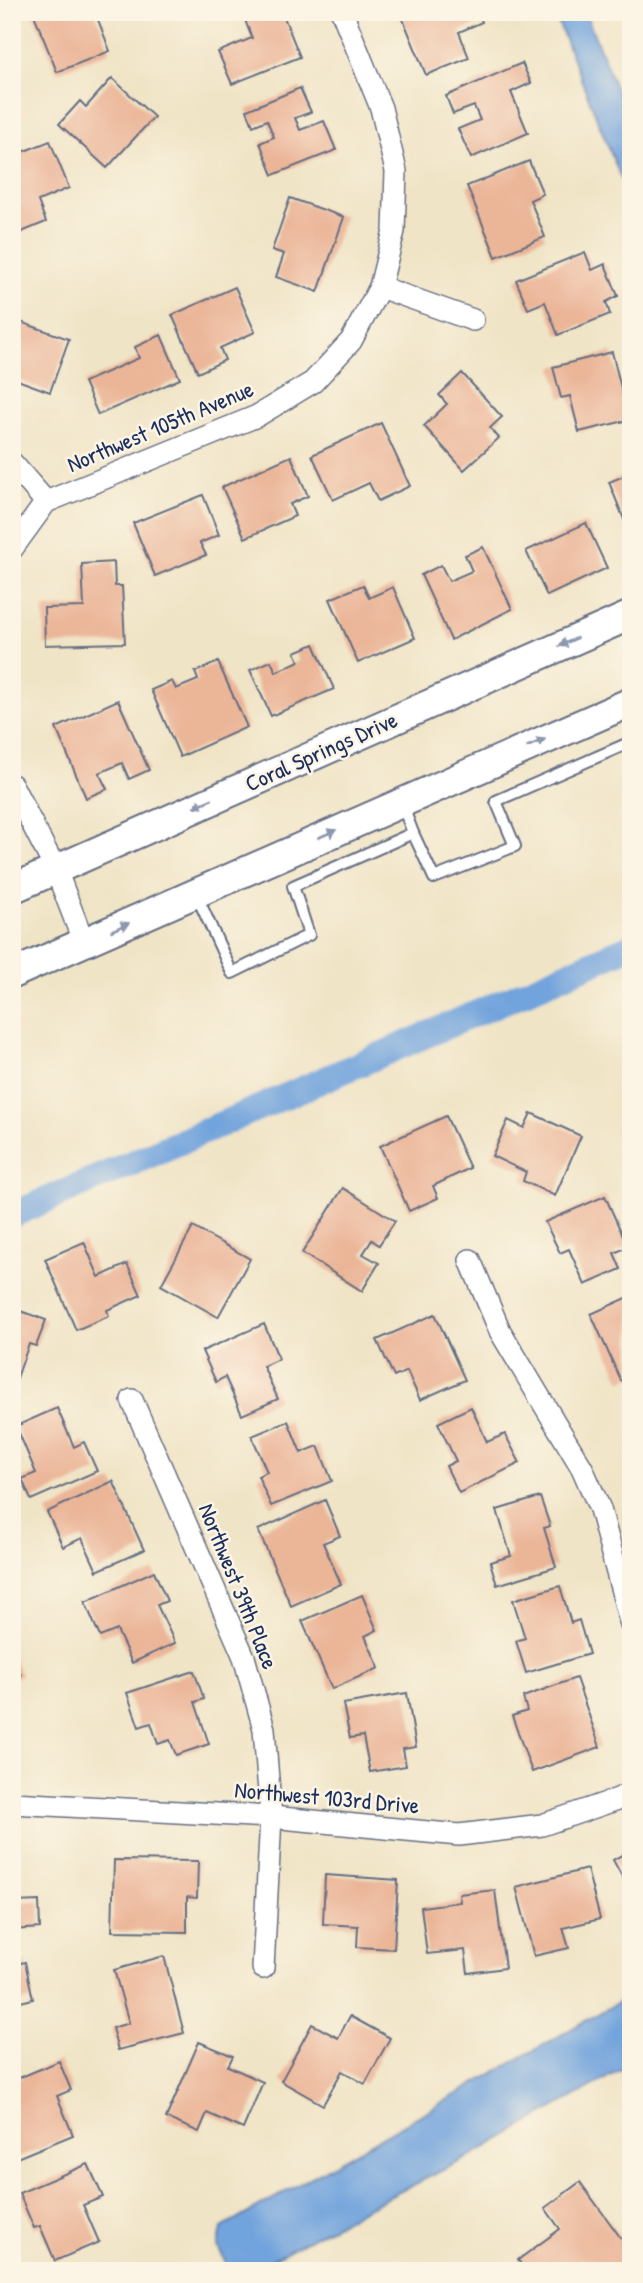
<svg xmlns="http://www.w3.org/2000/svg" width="643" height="2283" font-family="'Patrick Hand',sans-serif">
	<rect width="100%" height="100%" fill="#fcf5e5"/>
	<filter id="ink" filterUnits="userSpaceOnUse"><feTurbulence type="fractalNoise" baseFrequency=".0143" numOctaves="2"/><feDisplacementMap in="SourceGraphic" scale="14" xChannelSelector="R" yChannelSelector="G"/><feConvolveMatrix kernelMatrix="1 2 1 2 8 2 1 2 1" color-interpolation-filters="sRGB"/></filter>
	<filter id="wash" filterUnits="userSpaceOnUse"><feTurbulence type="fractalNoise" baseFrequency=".00686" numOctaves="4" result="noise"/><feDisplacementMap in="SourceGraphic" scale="28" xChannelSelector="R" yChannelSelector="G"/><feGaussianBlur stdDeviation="1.57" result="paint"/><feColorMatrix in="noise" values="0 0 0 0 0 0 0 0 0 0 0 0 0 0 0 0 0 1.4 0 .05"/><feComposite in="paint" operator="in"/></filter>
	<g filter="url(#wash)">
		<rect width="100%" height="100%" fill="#f0e4c6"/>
		<g fill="#71a3dc" stroke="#46699d" stroke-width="2">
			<path d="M 554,12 L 585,12 L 631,127 L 631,203 Z"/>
			<path d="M 631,1995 L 631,2064 L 467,2158 L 357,2213 L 251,2271 L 230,2271 L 218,2247 L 222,2228 Z"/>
		</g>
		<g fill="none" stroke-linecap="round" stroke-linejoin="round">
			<path stroke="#71a3dc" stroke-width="26" d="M 12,1215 L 631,946"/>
		</g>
		<g id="blocks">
			<g fill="#ebb598">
				<path d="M 33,12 L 95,12 L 110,51 L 57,72 Z"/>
				<path d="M 226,12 L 282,12 L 300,57 L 232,84 L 218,52 L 252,38 L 243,15 L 229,21 Z"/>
				<path d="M 400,12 L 478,12 L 482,22 L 459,32 L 469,58 L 426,75 Z"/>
				<path d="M 522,63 L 531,83 L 511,92 L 528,133 L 471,158 L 458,129 L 480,120 L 474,106 L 453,114 L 446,96 Z"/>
				<path d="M 112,78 L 154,117 L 107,168 L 59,124 L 80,101 L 86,107 Z"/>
				<path d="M 300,88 L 311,112 L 295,118 L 300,130 L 324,121 L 336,150 L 273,175 L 260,143 L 274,137 L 267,120 L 253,126 L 247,110 Z"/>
				<path d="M 50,141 L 69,188 L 38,201 L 46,222 L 12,236 L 12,156 Z"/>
				<path d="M 529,161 L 543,194 L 530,200 L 545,237 L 496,257 L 467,186 Z"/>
				<path d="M 290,198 L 344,217 L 318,292 L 276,277 L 284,254 L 272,250 Z"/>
				<path d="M 585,252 L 592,270 L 605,264 L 618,296 L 606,302 L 610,314 L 558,335 L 545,302 L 528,309 L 516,280 Z"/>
				<path d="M 235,287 L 255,332 L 220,348 L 225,360 L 198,373 L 172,315 Z"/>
				<path d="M 12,319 L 69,339 L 50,392 L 12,378 Z"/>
				<path d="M 161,335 L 180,379 L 98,415 L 84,382 L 139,358 L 135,347 Z"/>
				<path d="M 612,352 L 629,420 L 579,432 L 570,396 L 561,398 L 553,367 Z"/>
				<path d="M 462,373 L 502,417 L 490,428 L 499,438 L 464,470 L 424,426 L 447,404 L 439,395 Z"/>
				<path d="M 381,423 L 410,486 L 378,501 L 369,483 L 333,500 L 312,455 Z"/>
				<path d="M 291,456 L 308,496 L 290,504 L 295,516 L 245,538 L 222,487 Z"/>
				<path d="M 631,473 L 631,537 L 609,482 Z"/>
				<path d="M 203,495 L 219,535 L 200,543 L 206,555 L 155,576 L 133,523 Z"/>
				<path d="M 586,523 L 607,568 L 547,596 L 526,551 Z"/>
				<path d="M 483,547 L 512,609 L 451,640 L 421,575 L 441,565 L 449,581 L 472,571 L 465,555 Z"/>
				<path d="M 114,562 L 115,586 L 122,586 L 125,643 L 45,645 L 44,608 L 84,607 L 82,564 Z"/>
				<path d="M 363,585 L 369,598 L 393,587 L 415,638 L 358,663 L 330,599 Z"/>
				<path d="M 314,644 L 334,689 L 271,716 L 250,670 L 271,661 L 276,672 L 299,661 L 295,652 Z"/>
				<path d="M 218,662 L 247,727 L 180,757 L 151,690 L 172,681 L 176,689 L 198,680 L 195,672 Z"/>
				<path d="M 118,700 L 149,770 L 129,779 L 122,763 L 99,773 L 107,789 L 86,798 L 56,728 Z"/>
				<path d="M 531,1113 L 581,1136 L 555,1196 L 523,1181 L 526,1172 L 492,1156 L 508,1120 L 524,1128 Z"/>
				<path d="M 446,1116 L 470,1168 L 433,1186 L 438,1198 L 409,1211 L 380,1146 Z"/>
				<path d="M 343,1188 L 395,1221 L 379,1245 L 372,1240 L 363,1254 L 379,1263 L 362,1291 L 302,1253 Z"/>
				<path d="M 605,1196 L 628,1247 L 614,1253 L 621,1269 L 585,1285 L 569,1249 L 560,1253 L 545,1222 Z"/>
				<path d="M 193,1227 L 250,1259 L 218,1317 L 161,1285 Z"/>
				<path d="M 84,1242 L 99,1277 L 127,1264 L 141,1295 L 107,1310 L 109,1316 L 76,1330 L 45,1259 Z"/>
				<path d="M 631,1296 L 631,1376 L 621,1381 L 591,1314 Z"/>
				<path d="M 12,1308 L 46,1320 L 36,1346 L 29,1344 L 13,1389 Z"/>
				<path d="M 435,1314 L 465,1380 L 420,1400 L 407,1371 L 394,1377 L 377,1340 Z"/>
				<path d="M 264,1324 L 279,1359 L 263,1366 L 278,1399 L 242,1415 L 225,1377 L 216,1382 L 202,1351 Z"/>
				<path d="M 471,1407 L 487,1442 L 505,1434 L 520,1463 L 459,1493 L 446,1466 L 456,1461 L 438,1423 Z"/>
				<path d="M 57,1408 L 74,1447 L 84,1442 L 97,1471 L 31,1500 L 22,1479 L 36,1473 L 16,1426 Z"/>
				<path d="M 288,1421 L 301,1453 L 318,1446 L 332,1481 L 271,1506 L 258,1476 L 267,1472 L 252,1436 Z"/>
				<path d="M 113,1481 L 144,1550 L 97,1571 L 82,1538 L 63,1547 L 47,1512 Z"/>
				<path d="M 540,1497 L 550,1526 L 544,1528 L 556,1567 L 497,1585 L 490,1562 L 511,1556 L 497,1510 Z"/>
				<path d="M 325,1500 L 340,1536 L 323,1543 L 341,1584 L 291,1606 L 258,1530 Z"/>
				<path d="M 154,1571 L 167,1601 L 157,1605 L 175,1643 L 132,1663 L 117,1630 L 100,1637 L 85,1602 Z"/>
				<path d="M 560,1586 L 571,1623 L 579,1620 L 589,1654 L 526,1673 L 516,1641 L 525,1638 L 513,1600 Z"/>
				<path d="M 362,1595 L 377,1630 L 365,1636 L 379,1668 L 332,1689 L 302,1621 Z"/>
				<path d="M 12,1656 L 21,1675 L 12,1679 Z"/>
				<path d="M 194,1671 L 204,1699 L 195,1702 L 209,1744 L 176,1755 L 170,1740 L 158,1744 L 151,1723 L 139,1727 L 127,1693 Z"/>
				<path d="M 576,1678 L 600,1747 L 532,1772 L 512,1716 L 527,1711 L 523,1697 Z"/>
				<path d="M 407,1693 L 416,1747 L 403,1749 L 406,1766 L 370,1772 L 363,1736 L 350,1738 L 343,1704 Z"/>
				<path d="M 631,1850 L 631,1893 L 613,1860 Z"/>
				<path d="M 114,1860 L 198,1861 L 197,1898 L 187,1897 L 187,1932 L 112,1931 Z"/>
				<path d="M 587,1869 L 600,1919 L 563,1928 L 569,1948 L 534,1956 L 516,1887 Z"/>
				<path d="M 325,1875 L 398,1880 L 394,1949 L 357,1947 L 358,1926 L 323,1924 Z"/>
				<path d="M 495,1890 L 505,1968 L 468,1973 L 465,1950 L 427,1954 L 421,1907 L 460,1902 L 459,1894 Z"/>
				<path d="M 12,1896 L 15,1902 L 39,1901 L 40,1928 L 12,1930 Z"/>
				<path d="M 164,1956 L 184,2033 L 118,2050 L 112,2028 L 129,2023 L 114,1970 Z"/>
				<path d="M 25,1962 L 33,1999 L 12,2004 L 12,1965 Z"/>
				<path d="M 350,2016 L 390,2038 L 365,2084 L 342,2071 L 323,2105 L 281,2081 L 312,2024 L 338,2038 Z"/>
				<path d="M 199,2042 L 233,2056 L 228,2066 L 263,2082 L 243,2129 L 207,2113 L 199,2132 L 166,2118 Z"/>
				<path d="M 59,2061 L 71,2090 L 57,2096 L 73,2135 L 12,2160 L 12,2081 Z"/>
				<path d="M 88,2164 L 103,2197 L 83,2205 L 99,2242 L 55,2261 L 40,2226 L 34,2228 L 19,2193 Z"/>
				<path d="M 580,2182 L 631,2252 L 631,2271 L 605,2271 L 602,2267 L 596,2271 L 526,2271 L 518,2260 L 560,2229 L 545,2208 Z"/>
			</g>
		</g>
	</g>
	<g filter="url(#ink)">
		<use href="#blocks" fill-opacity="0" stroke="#666e82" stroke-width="2"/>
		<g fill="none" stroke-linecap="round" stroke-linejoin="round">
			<defs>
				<g id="lane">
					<path d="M 402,804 L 413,833"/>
					<path d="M 196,894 L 232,973 L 309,935 L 293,886 L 413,833 L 434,878 L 515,846 L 496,801 L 631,742"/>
				</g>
				<g id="street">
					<path d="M 380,287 L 473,320"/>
					<path d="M 12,463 L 46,502"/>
					<path d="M 12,549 L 46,502 L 257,416 L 313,382 L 351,341 L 380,287 L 394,231 L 396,171 L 381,108 L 342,12"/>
					<path d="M 12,785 L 56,870 L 84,943"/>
					<path d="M 470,1260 L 500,1331 L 582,1468 L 600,1509 L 631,1625"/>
					<path d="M 132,1400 L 244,1657 L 264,1729 L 271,1817 L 263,1968"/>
					<path d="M 12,1803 L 271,1817 L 459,1835 L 542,1825 L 618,1799 L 631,1792"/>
				</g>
				<g id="secondary">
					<path d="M 12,889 L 631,615"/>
					<path d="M 12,974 L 631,702"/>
				</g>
			</defs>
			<use href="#lane" stroke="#666e82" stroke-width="14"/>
			<use href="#street" stroke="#666e82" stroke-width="24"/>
			<use href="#secondary" stroke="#666e82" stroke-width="32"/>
			<use href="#lane" stroke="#fff" stroke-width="10"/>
			<use href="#street" stroke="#fff" stroke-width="21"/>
			<use href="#secondary" stroke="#fff" stroke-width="28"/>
		</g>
		<defs><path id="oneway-solid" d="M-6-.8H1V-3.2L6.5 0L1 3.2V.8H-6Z" transform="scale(1.75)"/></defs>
		<g fill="#8d97ae">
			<use href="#oneway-solid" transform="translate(568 642) rotate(156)"/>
			<use href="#oneway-solid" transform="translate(536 743) rotate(-23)"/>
			<use href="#oneway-solid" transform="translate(203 803) rotate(156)"/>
			<use href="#oneway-solid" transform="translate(327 834) rotate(-24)"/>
			<use href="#oneway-solid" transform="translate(120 927) rotate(-24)"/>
		</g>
	</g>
	<g text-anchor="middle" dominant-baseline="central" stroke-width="5" stroke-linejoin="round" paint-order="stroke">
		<g font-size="23" fill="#1b2f5e" stroke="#fcf5e5">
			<text transform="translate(160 426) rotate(-23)">Northwest 105th Avenue</text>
			<text transform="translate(321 751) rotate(-24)">Coral Springs Drive</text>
			<text transform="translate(239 1586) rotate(68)">Northwest 39th Place</text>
			<text transform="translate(327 1797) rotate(5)">Northwest 103rd Drive</text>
		</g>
	</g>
	<rect width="643" height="2283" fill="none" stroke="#fcf5e5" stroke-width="42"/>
</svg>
